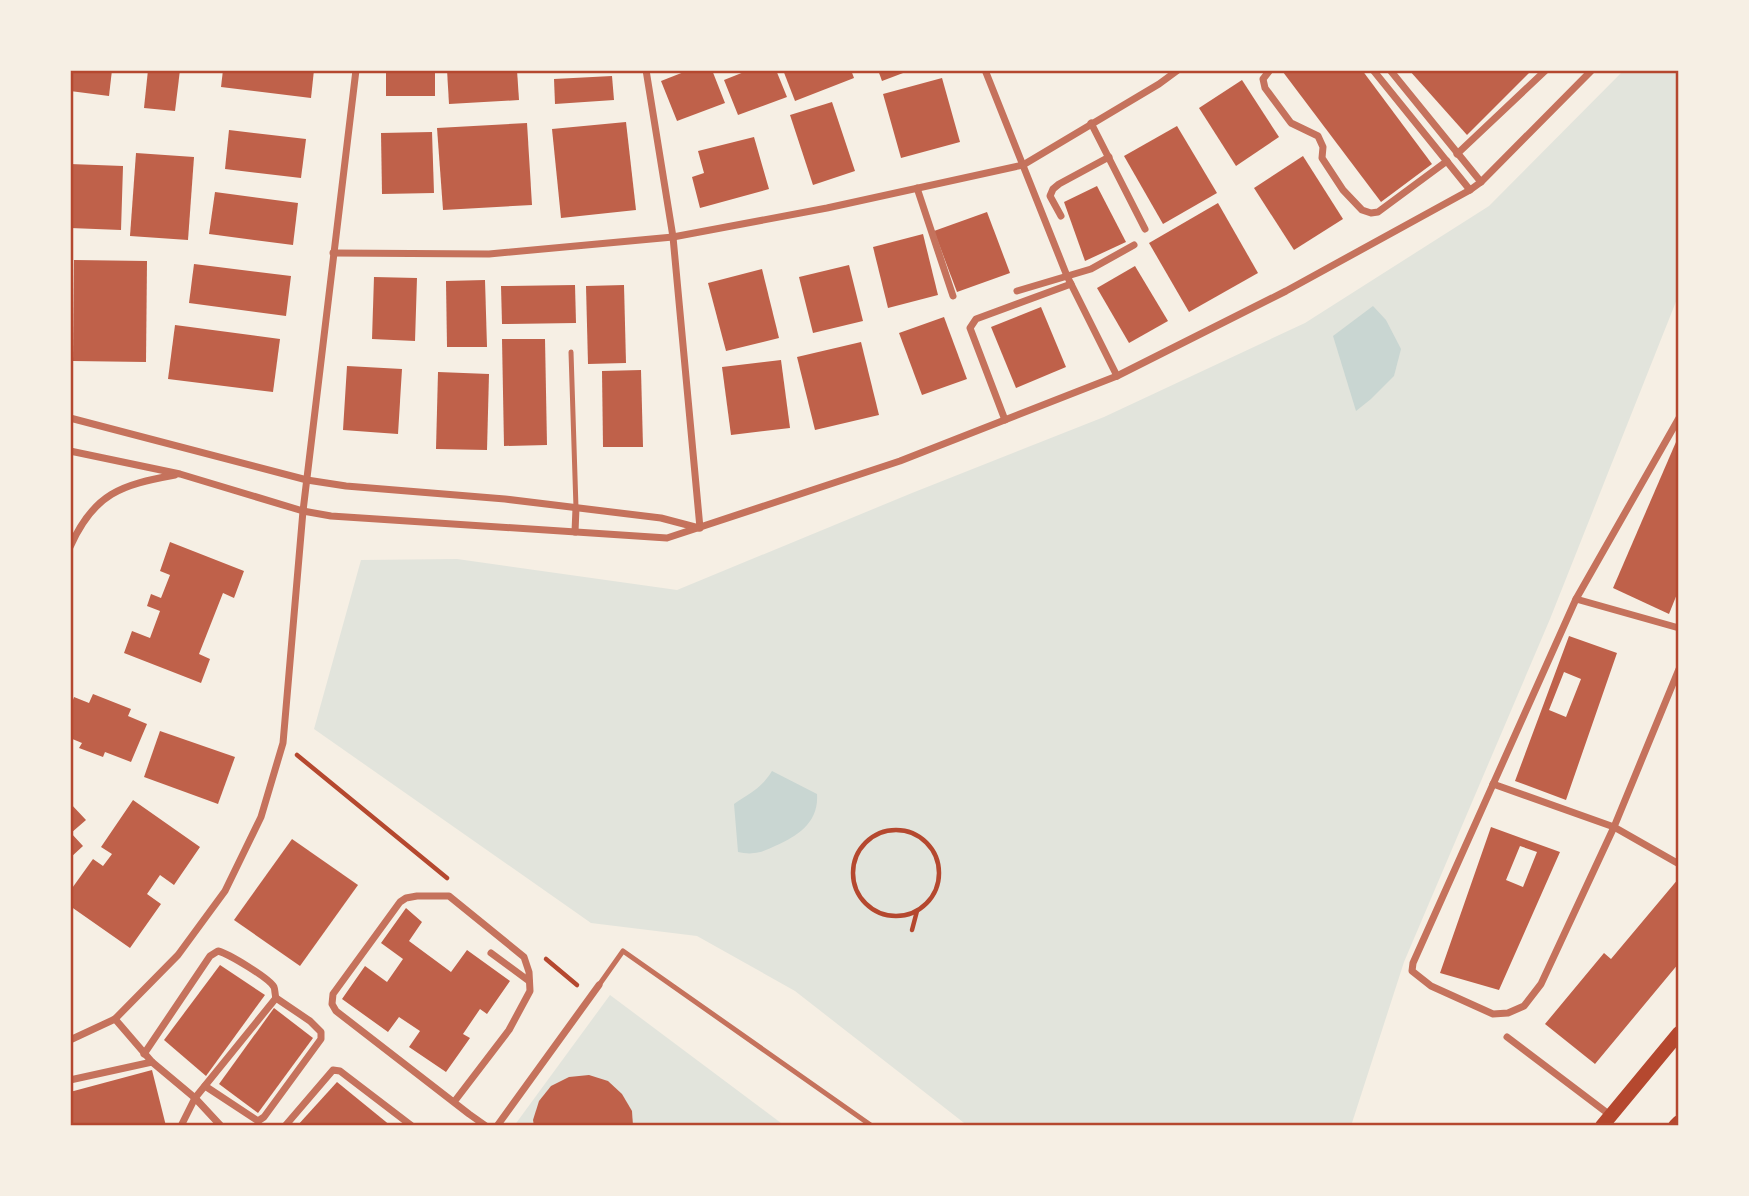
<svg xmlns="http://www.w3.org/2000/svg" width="1749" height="1196" font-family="Raleway,sans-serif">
	<rect width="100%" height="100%" fill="#f6efe4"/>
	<g fill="#e2e4dc">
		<path d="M 1624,70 L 1679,70 L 1679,294 L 1550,619 L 1404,962 L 1351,1126 L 968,1126 L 795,991 L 697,936 L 591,923 L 314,729 L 361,560 L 457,559 L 677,590 L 912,493 L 1104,417 L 1305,323 L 1489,206 Z"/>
		<path d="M 610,995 L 785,1126 L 514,1126 Z"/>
	</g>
	<g fill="#c9d6d2">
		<path d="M 1373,306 L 1386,320 L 1401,349 L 1394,376 L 1371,399 L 1356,411 L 1333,336 Z"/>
		<path d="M 772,771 L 817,794 C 819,822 798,836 775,846 C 768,849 761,853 754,853 C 749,854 743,853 738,852 L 734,804 C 751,792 760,790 772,771 Z"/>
	</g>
	<g fill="#bf614a" fill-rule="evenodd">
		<path d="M 70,70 L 112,70 L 109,96 L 70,91 Z"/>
		<path d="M 148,70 L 180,70 L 175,111 L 144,108 Z"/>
		<path d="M 223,70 L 314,70 L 311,98 L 221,87 Z"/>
		<rect x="386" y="70" width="49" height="26"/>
		<path d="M 447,70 L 517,70 L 519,100 L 449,104 Z"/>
		<path d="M 689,70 L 712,70 L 725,103 L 677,121 L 661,81 Z"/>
		<path d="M 749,70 L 776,70 L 787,97 L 738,115 L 724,80 Z"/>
		<path d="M 783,70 L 851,70 L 854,78 L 795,101 Z"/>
		<path d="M 878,70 L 911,70 L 882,81 Z"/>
		<path d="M 1286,70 L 1362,70 L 1432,164 L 1381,202 L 1283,72 Z"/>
		<path d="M 1409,70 L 1532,70 L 1467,135 Z"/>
		<path d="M 612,76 L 614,100 L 555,104 L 554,79 Z"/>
		<path d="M 942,78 L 960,142 L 901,158 L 883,94 Z"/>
		<path d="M 1242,80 L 1279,137 L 1236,166 L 1199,108 Z"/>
		<path d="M 832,102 L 855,171 L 813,185 L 790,115 Z"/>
		<path d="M 626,122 L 636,210 L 561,218 L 552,129 Z"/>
		<path d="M 527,123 L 532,205 L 443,210 L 437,128 Z"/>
		<path d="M 1177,126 L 1217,193 L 1163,224 L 1124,156 Z"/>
		<path d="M 229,130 L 306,139 L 301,178 L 225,169 Z"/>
		<path d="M 432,132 L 434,193 L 382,194 L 381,133 Z"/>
		<path d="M 754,137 L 769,189 L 700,208 L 692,177 L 704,173 L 698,151 Z"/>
		<path d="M 136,153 L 194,157 L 188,240 L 130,236 Z"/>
		<path d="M 1303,156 L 1343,219 L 1294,250 L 1254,188 Z"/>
		<path d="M 70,164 L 123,166 L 121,230 L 70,228 Z"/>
		<path d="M 1097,186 L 1126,242 L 1085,261 L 1064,202 Z"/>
		<path d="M 215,192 L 298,203 L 293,245 L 209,234 Z"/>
		<path d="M 1218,203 L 1258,273 L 1189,312 L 1149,243 Z"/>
		<path d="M 987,212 L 1010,273 L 957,292 L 934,231 Z"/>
		<path d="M 923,234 L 938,295 L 888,308 L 873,247 Z"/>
		<path d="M 74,260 L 147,261 L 146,362 L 73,361 Z"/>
		<path d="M 194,264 L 291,276 L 286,316 L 189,303 Z"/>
		<path d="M 849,265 L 863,321 L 813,333 L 799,277 Z"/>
		<path d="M 1135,266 L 1168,321 L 1129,343 L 1097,288 Z"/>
		<path d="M 762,269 L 779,338 L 726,351 L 708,283 Z"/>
		<path d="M 374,277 L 417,278 L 415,341 L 372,339 Z"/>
		<path d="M 485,280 L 487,347 L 447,347 L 446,281 Z"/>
		<path d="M 575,285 L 576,323 L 502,324 L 501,286 Z"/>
		<path d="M 624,285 L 626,363 L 588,364 L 586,286 Z"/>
		<path d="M 1041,307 L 1066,367 L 1016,388 L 991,327 Z"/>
		<path d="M 944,317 L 967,379 L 922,395 L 899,333 Z"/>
		<path d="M 175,325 L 280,339 L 273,392 L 168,379 Z"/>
		<path d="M 502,339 L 545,339 L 547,445 L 504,446 Z"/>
		<path d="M 861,342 L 879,415 L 815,430 L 797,357 Z"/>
		<path d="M 781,360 L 790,428 L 731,435 L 722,367 Z"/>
		<path d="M 347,366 L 402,369 L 398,434 L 343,430 Z"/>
		<path d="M 641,370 L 643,447 L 603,447 L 602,371 Z"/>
		<path d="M 438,372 L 489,374 L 487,450 L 436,449 Z"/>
		<path d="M 1679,435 L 1679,589 L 1669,614 L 1613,588 Z"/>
		<path d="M 170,542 L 244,571 L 234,598 L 223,593 L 199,654 L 210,659 L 201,683 L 124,653 L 132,631 L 150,638 L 160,611 L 147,606 L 151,594 L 161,598 L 170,575 L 160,571 Z"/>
		<path d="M 1569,636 L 1617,653 L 1566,800 L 1515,781 ZM 1564,672 L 1581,679 L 1566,717 L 1549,710 Z"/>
		<path d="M 93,694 L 131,709 L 128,716 L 147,724 L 131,762 L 105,752 L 103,757 L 79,748 L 82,743 L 70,738 L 70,708 L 74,697 L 89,703 Z"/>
		<path d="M 160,731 L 235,757 L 218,804 L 144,777 Z"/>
		<path d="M 133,800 L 200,847 L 174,885 L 160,875 L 147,894 L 161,904 L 130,948 L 70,906 L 70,891 L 93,859 L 103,866 L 112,854 L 101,847 Z"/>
		<path d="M 70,803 L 86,820 L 71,833 L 83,846 L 70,858 Z"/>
		<path d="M 1491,827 L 1560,852 L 1499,990 L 1440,973 ZM 1520,846 L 1537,852 L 1523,887 L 1506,880 Z"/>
		<path d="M 292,839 L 358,885 L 300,966 L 234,920 Z"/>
		<path d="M 1679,878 L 1679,963 L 1595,1064 L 1545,1024 L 1604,953 L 1611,959 Z"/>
		<path d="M 406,908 L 422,922 L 409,941 L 451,972 L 467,950 L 510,981 L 487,1014 L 480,1009 L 463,1034 L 470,1038 L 446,1072 L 409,1047 L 420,1031 L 399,1017 L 388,1032 L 342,999 L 365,966 L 387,982 L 403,959 L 381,943 Z"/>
		<path d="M 220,965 L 265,995 L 206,1076 L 164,1040 Z"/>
		<path d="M 274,1008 L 313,1038 L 258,1113 L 219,1084 Z"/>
		<path d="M 152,1070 L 166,1126 L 70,1126 L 70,1092 Z"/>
		<path d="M 589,1075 L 608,1081 L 622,1094 L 632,1111 L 633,1126 L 534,1126 L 533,1120 L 539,1101 L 551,1086 L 569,1077 Z"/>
		<path d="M 337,1082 L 391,1126 L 297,1126 Z"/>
	</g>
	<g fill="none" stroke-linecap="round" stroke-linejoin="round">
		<g stroke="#b5482f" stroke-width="4.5">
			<path d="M 297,755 L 447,878"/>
			<circle cx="896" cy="873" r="43"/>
			<path d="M 912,930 L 917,911"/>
			<path d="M 546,959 L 577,985"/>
		</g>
		<g stroke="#c5725c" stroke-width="5">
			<path d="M 571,352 L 576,508"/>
			<path d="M 599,985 L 623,951 L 872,1126"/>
		</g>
		<g stroke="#c5725c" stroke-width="7">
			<path d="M 646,70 L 673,237 L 700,528"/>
			<path d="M 985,70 L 1067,276 L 1117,376"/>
			<path d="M 1270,70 L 1263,79 L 1265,88 L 1291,123 L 1318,136 L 1323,147 L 1322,158 L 1343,190 L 1362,210 L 1371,213 L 1378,212 L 1447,161"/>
			<path d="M 1373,70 L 1470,190"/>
			<path d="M 1390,70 L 1481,182"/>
			<path d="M 1091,123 L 1145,229"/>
			<path d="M 1457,154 L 1546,70"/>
			<path d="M 917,188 L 953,296"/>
			<path d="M 1061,216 L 1050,196 L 1053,189 L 1059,184 L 1109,157"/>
			<path d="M 333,253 L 489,254 L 673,237 L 827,208 L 1023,165 L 1159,84 L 1178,70"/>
			<path d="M 1017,291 L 1091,269 L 1134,245"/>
			<path d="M 70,418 L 307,480 L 346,486 L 505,499 L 661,518 L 699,528"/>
			<path d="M 1679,418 L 1576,599 L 1413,963 L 1412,971 L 1431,986 L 1493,1014 L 1508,1013 L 1524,1006 L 1541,984 L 1614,827 L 1679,669"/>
			<path d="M 1005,420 L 970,328 L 976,319 L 1071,284"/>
			<path d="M 70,451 L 180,474 L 303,511 L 331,516 L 667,538 L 900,461 L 1117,376 L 1286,291 L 1470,190 L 1481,182 L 1592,70"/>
			<path d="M 575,532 L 576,508"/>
			<path d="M 70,547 C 94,493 121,485 175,475"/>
			<path d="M 1576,599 L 1679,628"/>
			<path d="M 1493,784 L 1614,827 L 1679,864"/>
			<path d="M 491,953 L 529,981"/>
			<path d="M 115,1019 L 152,1062 L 195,1098 L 221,1126"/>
			<path d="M 1507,1037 L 1610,1115"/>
			<path d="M 70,1040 L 115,1019 L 178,955 L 225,891 L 261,817 L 283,743 L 303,511 L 356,70"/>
			<path d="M 144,1054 L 210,956 L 218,951 C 229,954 269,978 274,987 C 275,989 275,996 276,998 L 310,1021 L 321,1032 L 321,1039 L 264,1117 L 258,1121 L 205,1086"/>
			<path d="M 70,1080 L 152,1062"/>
			<path d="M 454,1102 L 509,1030 L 530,991 L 529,972 L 524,957 L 449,896 L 417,896 L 406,898 L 400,902 L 333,994 L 332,1004 L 336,1011 L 469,1114 L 486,1126"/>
			<path d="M 181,1126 L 195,1098 L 276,998"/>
			<path d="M 285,1126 L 333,1070 L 340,1071 L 412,1126"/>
			<path d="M 497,1126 L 599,985"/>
		</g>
		<g stroke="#b5482f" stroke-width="14">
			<path d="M 1602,1126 L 1679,1033"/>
			<path d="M 1675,1126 L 1679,1122"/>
		</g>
	</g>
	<rect width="1749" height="1196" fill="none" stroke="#f6efe4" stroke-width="144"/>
	<rect x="72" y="72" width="1605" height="1052" fill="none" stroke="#b5482f" stroke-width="2.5"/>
</svg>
